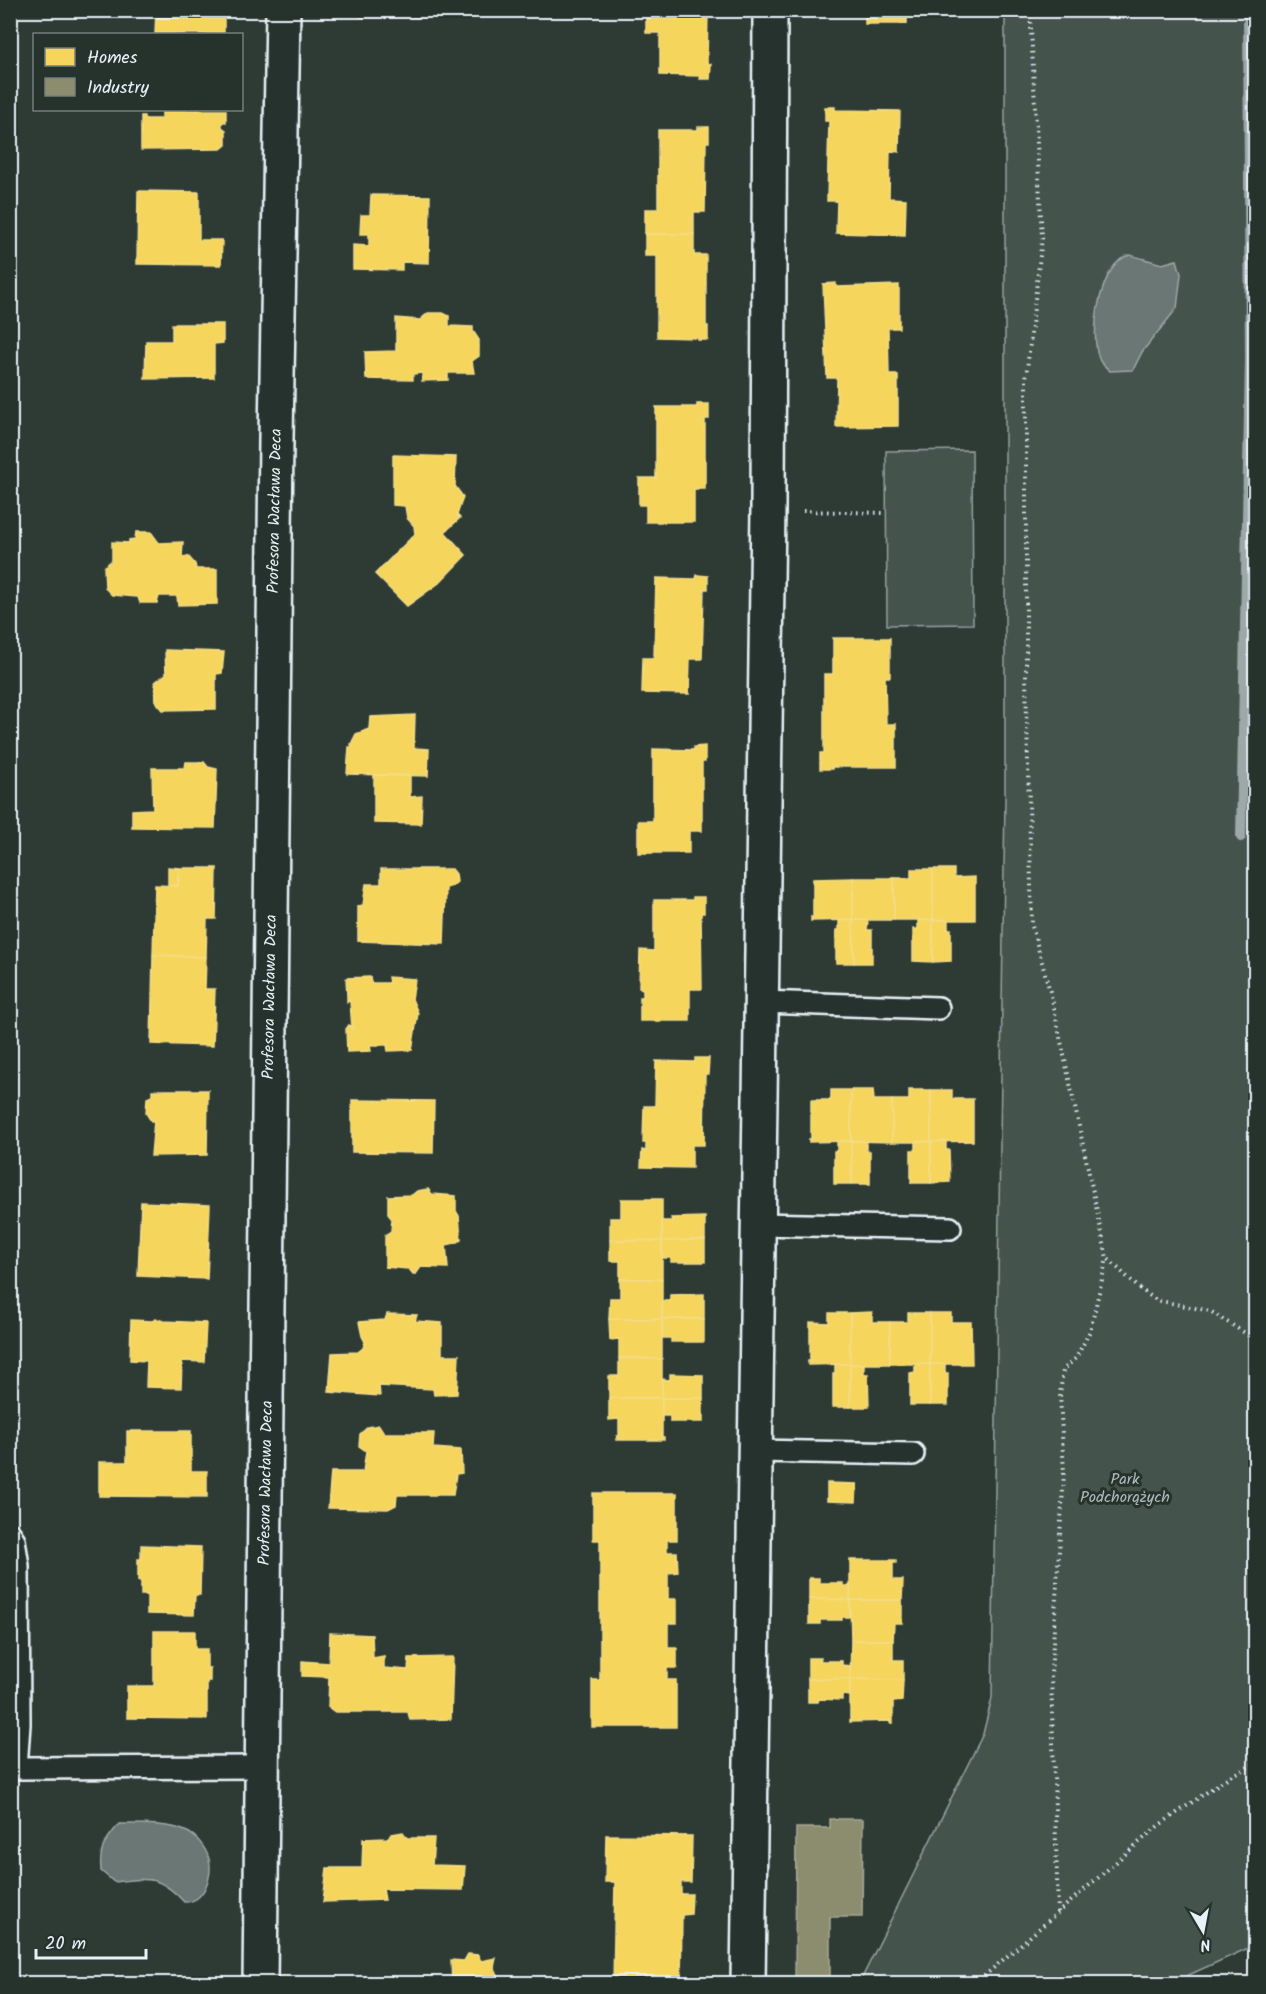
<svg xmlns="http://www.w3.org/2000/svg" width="1266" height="1994" font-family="Kalam,sans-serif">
	<rect width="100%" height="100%" fill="#2e3b35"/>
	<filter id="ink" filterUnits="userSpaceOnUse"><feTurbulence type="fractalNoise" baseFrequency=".0167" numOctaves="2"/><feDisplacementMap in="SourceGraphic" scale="12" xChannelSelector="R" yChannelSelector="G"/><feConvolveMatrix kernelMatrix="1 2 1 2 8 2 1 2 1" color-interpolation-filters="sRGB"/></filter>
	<g filter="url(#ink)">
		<g fill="#45524e" stroke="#96a2a3" stroke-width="1.5">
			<path d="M 1005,11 L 1255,11 L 1255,1945 L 1171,1983 L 859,1984 L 983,1734 L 992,1698 L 1005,797 Z"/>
			<path d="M 972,450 L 973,624 L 887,625 L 886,451 Z"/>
		</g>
		<g fill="#6b7775" stroke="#9da8a9" stroke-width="1.5">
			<path d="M 1130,255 L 1162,264 L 1177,260 L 1181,274 L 1177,308 L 1142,352 L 1133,370 L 1110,371 C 1107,368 1102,364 1100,361 C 1088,336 1100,261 1130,255 Z"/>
			<path d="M 119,1824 C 138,1824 168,1823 185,1831 C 196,1835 206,1848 209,1859 C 213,1876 204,1903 184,1902 C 159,1875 149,1878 114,1882 L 101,1871 C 99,1847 105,1842 119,1824 Z"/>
		</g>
		<g fill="#f6d55c" stroke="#f2dd8b" stroke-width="1.5">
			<path d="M 156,10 L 229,10 L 229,14 L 224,14 L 224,34 L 155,34 Z"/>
			<rect x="360" y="10" width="69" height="7"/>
			<path d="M 646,10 L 708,10 L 707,63 L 711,64 L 710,79 L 700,79 L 701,76 L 660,75 L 660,33 L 646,33 Z"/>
			<rect x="865" y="10" width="42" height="14"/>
			<path d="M 825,107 L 835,107 L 835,110 L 900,111 L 899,152 L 890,151 L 889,198 L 906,199 L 905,235 L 836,233 L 837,201 L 827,201 L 829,121 L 825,121 Z"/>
			<path d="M 162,110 L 226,110 L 226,122 L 222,122 L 222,127 L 226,130 L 226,145 L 221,149 L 141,150 L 141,116 L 144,116 L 144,119 L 162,119 Z"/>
			<path d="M 698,127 L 709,127 L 709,142 L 706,142 L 705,212 L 694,212 L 694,234 L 645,234 L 645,209 L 658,209 L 658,130 L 698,130 Z"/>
			<path d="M 138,191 L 199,192 L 199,240 L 222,240 L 221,265 L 137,264 Z"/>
			<path d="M 371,195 L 430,196 L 429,263 L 402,262 L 402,270 L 353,269 L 353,245 L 369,246 L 369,234 L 360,234 L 361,215 L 370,215 Z"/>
			<path d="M 645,234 L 694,234 L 694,255 L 706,255 L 706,326 L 708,326 L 708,340 L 698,340 L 698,338 L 657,337 L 657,256 L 645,256 Z"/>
			<path d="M 836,283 L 836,287 L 899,285 L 899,328 L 888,328 L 889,375 L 898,375 L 898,426 L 836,427 L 837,378 L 827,378 L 823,284 Z"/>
			<path d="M 428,313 L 443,313 L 449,316 L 449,326 L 473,327 L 473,331 L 479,340 L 479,356 L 472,361 L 474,373 L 448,373 L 448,380 L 422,381 L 422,373 L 413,374 L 413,380 L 366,379 L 365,352 L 396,351 L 396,318 L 420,320 Z"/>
			<path d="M 172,324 L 223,324 L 223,343 L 214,344 L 214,378 L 145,379 L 146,341 L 172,341 Z"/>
			<path d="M 697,404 L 709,404 L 709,419 L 705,419 L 705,489 L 694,489 L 694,522 L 646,522 L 646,505 L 639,505 L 639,478 L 656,478 L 656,407 L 697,407 Z"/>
			<path d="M 393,455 L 456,457 L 455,486 L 463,497 L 457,515 L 460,518 L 445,532 L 466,555 L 439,583 L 407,606 L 375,574 L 415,534 L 414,526 L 407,518 L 405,506 L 393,505 Z"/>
			<path d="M 136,532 L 151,532 L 159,543 L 183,542 L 182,557 L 188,556 L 195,564 L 196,569 L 217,569 L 217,604 L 178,605 L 177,596 L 159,596 L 157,603 L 140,603 L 138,597 L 112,595 L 105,588 L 104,567 L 112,560 L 112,542 L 129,543 L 129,540 L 135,539 Z"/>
			<path d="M 697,575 L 708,576 L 708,589 L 704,589 L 702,659 L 690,659 L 689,694 L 642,693 L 643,658 L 654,658 L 656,578 L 696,579 Z"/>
			<path d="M 833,638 L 890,638 L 890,677 L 885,677 L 886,724 L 896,724 L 896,767 L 832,767 L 832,769 L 820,769 L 820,753 L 824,753 L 824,674 L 833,674 Z"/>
			<path d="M 165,650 L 224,652 L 222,673 L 216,674 L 216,709 L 163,710 L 156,702 L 155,682 L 166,674 Z"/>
			<path d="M 415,715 L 414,748 L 429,749 L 428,776 L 347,774 L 349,747 L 352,747 L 351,744 L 356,734 L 369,729 L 370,717 Z"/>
			<path d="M 705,746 L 705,762 L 702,762 L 702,831 L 689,831 L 689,853 L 638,853 L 638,821 L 653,821 L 653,749 L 694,750 L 694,747 Z"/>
			<path d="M 186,762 L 204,762 L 208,767 L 217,769 L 215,828 L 132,827 L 132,810 L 153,809 L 152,768 L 185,768 Z"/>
			<path d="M 374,775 L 410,776 L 410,797 L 422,796 L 421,824 L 374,823 Z"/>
			<path d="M 168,867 L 179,868 L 178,886 L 168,885 Z"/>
			<path d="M 179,868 L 217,868 L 216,919 L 207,919 L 206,957 L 153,955 L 155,885 L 178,886 Z"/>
			<path d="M 381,869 L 452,869 L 456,874 L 457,882 L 452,886 L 446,888 L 444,944 L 358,941 L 358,906 L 363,905 L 366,884 L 381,884 Z"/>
			<path d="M 911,869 L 933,869 L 933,920 L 894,920 L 894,878 L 911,878 Z"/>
			<path d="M 933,869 L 954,869 L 954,878 L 975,877 L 975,920 L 933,920 Z"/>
			<rect x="853" y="878" width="41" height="42"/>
			<path d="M 853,878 L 853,920 L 811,921 L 811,917 L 813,918 L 813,879 Z"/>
			<path d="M 693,897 L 704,897 L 704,913 L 701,913 L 702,989 L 690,989 L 690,1021 L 640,1021 L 640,997 L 643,997 L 643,989 L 639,988 L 640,950 L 654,951 L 654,900 L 693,900 Z"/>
			<path d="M 853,920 L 868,920 L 867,930 L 872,930 L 872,963 L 854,963 Z"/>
			<path d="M 853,920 L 854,963 L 836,963 L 836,930 L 839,930 L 839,921 Z"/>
			<path d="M 918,920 L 933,920 L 933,962 L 913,961 L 913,929 L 918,929 Z"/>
			<path d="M 933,920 L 948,920 L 948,929 L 951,929 L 951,961 L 933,962 Z"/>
			<path d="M 153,955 L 206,957 L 205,989 L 215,989 L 213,1046 L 151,1044 Z"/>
			<path d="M 370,977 L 371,983 L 389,983 L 388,977 L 415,979 L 412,999 L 418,1013 L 412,1050 L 388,1051 L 387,1045 L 370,1045 L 371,1051 L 347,1052 L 346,1029 L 349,1025 L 352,1028 L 350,1001 L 347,1002 L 347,996 L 346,978 Z"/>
			<path d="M 695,1058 L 709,1058 L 708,1074 L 705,1074 L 704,1145 L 692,1145 L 692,1168 L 641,1167 L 642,1150 L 646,1151 L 646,1143 L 643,1143 L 644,1106 L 655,1106 L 656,1061 L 695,1062 Z"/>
			<path d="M 152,1090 L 208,1090 L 207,1155 L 151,1156 L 154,1121 L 151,1121 L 146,1113 L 147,1098 L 152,1096 Z"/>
			<path d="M 831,1090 L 851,1090 L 851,1141 L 809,1142 L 809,1139 L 811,1139 L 811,1100 L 831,1100 Z"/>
			<path d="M 851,1090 L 873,1090 L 874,1100 L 892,1100 L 892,1142 L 851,1141 Z"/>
			<path d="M 909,1090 L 931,1090 L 931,1142 L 892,1142 L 892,1100 L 909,1100 Z"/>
			<path d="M 931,1090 L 952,1090 L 952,1099 L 973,1099 L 973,1141 L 931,1142 Z"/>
			<path d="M 352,1100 L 434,1101 L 433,1153 L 352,1152 Z"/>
			<path d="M 851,1141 L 866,1141 L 866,1151 L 870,1151 L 870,1184 L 852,1184 Z"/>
			<path d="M 851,1141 L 852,1184 L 834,1184 L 834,1151 L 837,1151 L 837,1142 Z"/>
			<path d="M 916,1141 L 931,1142 L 931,1183 L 911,1183 L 911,1150 L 916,1150 Z"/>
			<path d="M 946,1141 L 946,1150 L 949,1150 L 950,1182 L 931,1183 L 931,1142 Z"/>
			<path d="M 428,1189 L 432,1194 L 456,1196 L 456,1211 L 459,1216 L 461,1240 L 455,1243 L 446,1245 L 448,1268 L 421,1267 L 416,1274 L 413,1274 L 409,1269 L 385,1267 L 385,1235 L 391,1231 L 392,1219 L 388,1214 L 388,1196 L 412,1195 L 417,1191 Z"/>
			<path d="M 621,1199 L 662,1199 L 662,1241 L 610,1240 L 610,1218 L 621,1218 Z"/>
			<path d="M 141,1202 L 210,1205 L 207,1279 L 138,1276 Z"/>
			<path d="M 705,1217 L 705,1240 L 662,1241 L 662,1221 L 672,1221 L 671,1218 Z"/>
			<path d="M 610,1240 L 662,1241 L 662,1279 L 620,1279 L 620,1261 L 610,1261 Z"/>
			<path d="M 705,1240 L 705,1262 L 671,1262 L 671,1258 L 662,1258 L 662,1241 Z"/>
			<path d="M 620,1279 L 662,1279 L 662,1319 L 609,1319 L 610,1298 L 620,1298 Z"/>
			<path d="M 704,1294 L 704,1319 L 662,1319 L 662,1301 L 670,1301 L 670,1295 Z"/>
			<path d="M 872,1312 L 872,1322 L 890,1322 L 890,1364 L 850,1364 L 850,1313 Z"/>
			<path d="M 829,1313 L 850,1313 L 850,1364 L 808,1365 L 808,1361 L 810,1361 L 810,1322 L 829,1323 Z"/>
			<path d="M 908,1313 L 930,1313 L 930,1364 L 890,1364 L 890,1322 L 908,1322 Z"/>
			<path d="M 930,1313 L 951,1313 L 951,1322 L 971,1322 L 972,1364 L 930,1364 Z"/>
			<path d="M 387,1314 L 417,1315 L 415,1321 L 442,1323 L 442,1355 L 459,1355 L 457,1394 L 434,1395 L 433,1389 L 379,1386 L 380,1396 L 329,1392 L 332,1353 L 358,1352 L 363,1348 L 365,1342 L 362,1336 L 359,1322 L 385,1320 Z"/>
			<path d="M 156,1319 L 164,1321 L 206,1323 L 204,1362 L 182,1361 L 181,1388 L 146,1387 L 147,1361 L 130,1360 L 131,1320 L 152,1321 Z"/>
			<path d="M 609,1319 L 662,1319 L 662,1359 L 619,1358 L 619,1339 L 610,1340 Z"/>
			<path d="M 662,1319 L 704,1319 L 704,1342 L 671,1342 L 671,1338 L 662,1338 Z"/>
			<path d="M 619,1358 L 662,1359 L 662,1398 L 609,1398 L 609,1376 L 619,1376 Z"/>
			<path d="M 835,1364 L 850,1364 L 850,1407 L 833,1407 L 833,1374 L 835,1374 Z"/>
			<path d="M 850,1364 L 864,1364 L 864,1374 L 868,1374 L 869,1407 L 850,1407 Z"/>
			<path d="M 915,1364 L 930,1364 L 930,1405 L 910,1405 L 910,1373 L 915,1372 Z"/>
			<path d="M 930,1364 L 945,1364 L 945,1373 L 948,1373 L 948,1405 L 930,1405 Z"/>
			<path d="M 670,1374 L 703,1375 L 703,1398 L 662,1398 L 662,1379 L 670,1380 Z"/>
			<path d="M 609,1398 L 662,1398 L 662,1437 L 664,1437 L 664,1440 L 617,1440 L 617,1436 L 619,1436 L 619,1419 L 609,1420 Z"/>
			<path d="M 662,1398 L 703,1398 L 703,1422 L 670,1422 L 670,1416 L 662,1416 Z"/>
			<path d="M 379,1425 L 384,1433 L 434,1433 L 433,1448 L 461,1450 L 462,1473 L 456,1474 L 453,1495 L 397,1495 L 396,1505 L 388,1509 L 328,1508 L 331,1472 L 363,1472 L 366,1451 L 359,1446 L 360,1434 L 368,1427 Z"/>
			<path d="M 127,1431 L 191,1431 L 191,1471 L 207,1471 L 207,1497 L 99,1496 L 99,1462 L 127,1462 Z"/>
			<path d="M 827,1483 L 857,1484 L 856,1502 L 827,1501 Z"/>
			<path d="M 593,1493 L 677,1493 L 677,1540 L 667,1540 L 667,1552 L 677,1552 L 678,1572 L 668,1573 L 668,1599 L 677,1599 L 677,1623 L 668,1623 L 668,1648 L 677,1648 L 677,1668 L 667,1668 L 667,1680 L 676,1680 L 676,1727 L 592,1727 L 592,1680 L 600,1680 L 600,1540 L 593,1540 Z"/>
			<path d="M 141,1545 L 201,1547 L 200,1595 L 195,1595 L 194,1615 L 147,1614 L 147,1595 L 141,1595 L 141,1581 L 138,1581 L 138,1559 L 141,1559 Z"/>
			<path d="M 850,1560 L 896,1560 L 896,1563 L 893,1563 L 893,1580 L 903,1580 L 902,1600 L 850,1600 Z"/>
			<path d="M 809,1578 L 819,1578 L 819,1583 L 843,1583 L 843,1586 L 850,1586 L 850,1600 L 809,1599 Z"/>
			<path d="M 809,1599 L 850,1600 L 850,1617 L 842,1617 L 842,1620 L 820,1620 L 820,1624 L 809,1624 Z"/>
			<path d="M 850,1600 L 902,1600 L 902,1623 L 894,1623 L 893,1640 L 851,1640 Z"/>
			<path d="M 154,1631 L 195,1631 L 195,1649 L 207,1649 L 207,1668 L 210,1668 L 210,1681 L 207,1681 L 207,1719 L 127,1718 L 127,1686 L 154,1686 Z"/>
			<path d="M 330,1633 L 372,1635 L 373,1658 L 384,1656 L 384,1668 L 408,1670 L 409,1658 L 453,1657 L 451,1719 L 410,1720 L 408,1712 L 335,1712 L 328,1707 L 329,1677 L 302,1676 L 302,1661 L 329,1663 Z"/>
			<path d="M 851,1640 L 893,1640 L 893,1660 L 903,1660 L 903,1680 L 850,1679 Z"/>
			<path d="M 808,1658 L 821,1658 L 820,1661 L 842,1661 L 842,1665 L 850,1666 L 850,1679 L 808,1679 Z"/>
			<path d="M 808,1679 L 850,1679 L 850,1696 L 842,1695 L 842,1700 L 819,1699 L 818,1702 L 808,1702 Z"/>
			<path d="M 850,1679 L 903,1680 L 902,1701 L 893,1702 L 893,1723 L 890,1723 L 890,1721 L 850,1722 Z"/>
			<path d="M 403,1832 L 407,1838 L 434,1838 L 432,1865 L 465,1866 L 463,1890 L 383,1889 L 385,1900 L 323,1902 L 327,1868 L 362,1868 L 363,1839 L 387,1838 L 392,1834 Z"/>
			<path d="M 606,1835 L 692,1836 L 691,1882 L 681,1882 L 681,1894 L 692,1894 L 691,1914 L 682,1915 L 681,1984 L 613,1984 L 615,1882 L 605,1882 Z"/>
			<path d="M 468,1954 L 478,1955 L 481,1961 L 496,1958 L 494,1967 L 499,1978 L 497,1984 L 452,1984 L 451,1960 L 464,1961 Z"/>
		</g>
		<path fill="#8c8c6e" stroke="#a8aa97" stroke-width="1.5" d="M 830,1819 L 863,1819 L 862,1917 L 830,1917 L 830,1984 L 795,1984 L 796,1828 L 830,1828 Z"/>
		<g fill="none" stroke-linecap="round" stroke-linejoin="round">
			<path stroke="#9da8a9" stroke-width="10" d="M 1241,837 L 1250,360 L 1248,10"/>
			<defs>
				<g id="service">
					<path d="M 761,1002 L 938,1008"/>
					<path d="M 757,1224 L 950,1228"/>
					<path d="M 754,1451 L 913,1454"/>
					<path d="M 10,1534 L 14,1540 L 18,1566 L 19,1724 L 16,1768 L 263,1767"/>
				</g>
				<g id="minor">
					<path d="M 260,1984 L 276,439 L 283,10"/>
					<path d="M 748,1984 L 768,509 L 770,10"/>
				</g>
			</defs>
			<use href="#service" stroke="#e8f1f8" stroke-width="26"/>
			<use href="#minor" stroke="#e8f1f8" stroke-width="38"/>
			<g stroke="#e8f1f8" stroke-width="4" stroke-dasharray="1.5 4.5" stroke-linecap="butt">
				<path d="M 1030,10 L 1042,238 L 1026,378 L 1026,680 L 1032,926 L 1052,999 L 1107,1258 L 1139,1288 L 1156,1300 L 1210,1311 L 1256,1340"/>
				<path d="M 803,511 L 886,513"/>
				<path d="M 1058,1912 L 1051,1675 L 1064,1474 L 1060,1394 L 1063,1370 L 1076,1358 L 1090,1331 L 1107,1258"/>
				<path d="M 975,1984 L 1158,1826 L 1230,1776 L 1256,1763"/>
			</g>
			<use href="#service" stroke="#26332d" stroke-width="21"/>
			<use href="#minor" stroke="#26332d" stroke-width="33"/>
		</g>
	</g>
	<g text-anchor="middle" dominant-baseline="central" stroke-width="6" stroke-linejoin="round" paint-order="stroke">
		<g font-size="16" fill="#e8f1f8" stroke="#26332d">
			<text transform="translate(275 511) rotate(-89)">Profesora Wacława Deca</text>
			<text transform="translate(270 997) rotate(-89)">Profesora Wacława Deca</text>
			<text transform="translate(266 1483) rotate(-89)">Profesora Wacława Deca</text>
		</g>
		<g font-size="16" fill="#afb9bc" stroke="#26332d">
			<text x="1125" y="1479">Park<tspan x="1125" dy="18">Podchorążych</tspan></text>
		</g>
	</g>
	<rect width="1266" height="1994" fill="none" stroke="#26332d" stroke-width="36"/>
	<rect x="18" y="18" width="1230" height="1958" fill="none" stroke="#e8f1f8" stroke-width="2" filter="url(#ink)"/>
	<rect x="33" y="33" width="210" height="78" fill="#26332d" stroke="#747f7e" stroke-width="1.5"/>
	<rect x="45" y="48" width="30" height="18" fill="#f6d55c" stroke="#747f7e" stroke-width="1.5"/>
	<text x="87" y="63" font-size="18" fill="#e8f1f8">Homes</text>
	<rect x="45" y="78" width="30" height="18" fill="#8c8c6e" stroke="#747f7e" stroke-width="1.5"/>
	<text x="87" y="93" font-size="18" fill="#e8f1f8">Industry</text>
	<g transform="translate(1203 1931) rotate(170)" stroke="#26332d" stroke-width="4.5" paint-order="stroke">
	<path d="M0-4.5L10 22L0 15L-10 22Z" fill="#e8f1f8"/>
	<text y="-9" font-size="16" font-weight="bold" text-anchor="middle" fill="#e8f1f8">N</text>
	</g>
	<path d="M36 1949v9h110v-9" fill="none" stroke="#e8f1f8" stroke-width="3"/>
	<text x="45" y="1949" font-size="18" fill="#e8f1f8" stroke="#26332d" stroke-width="4.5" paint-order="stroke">20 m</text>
</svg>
